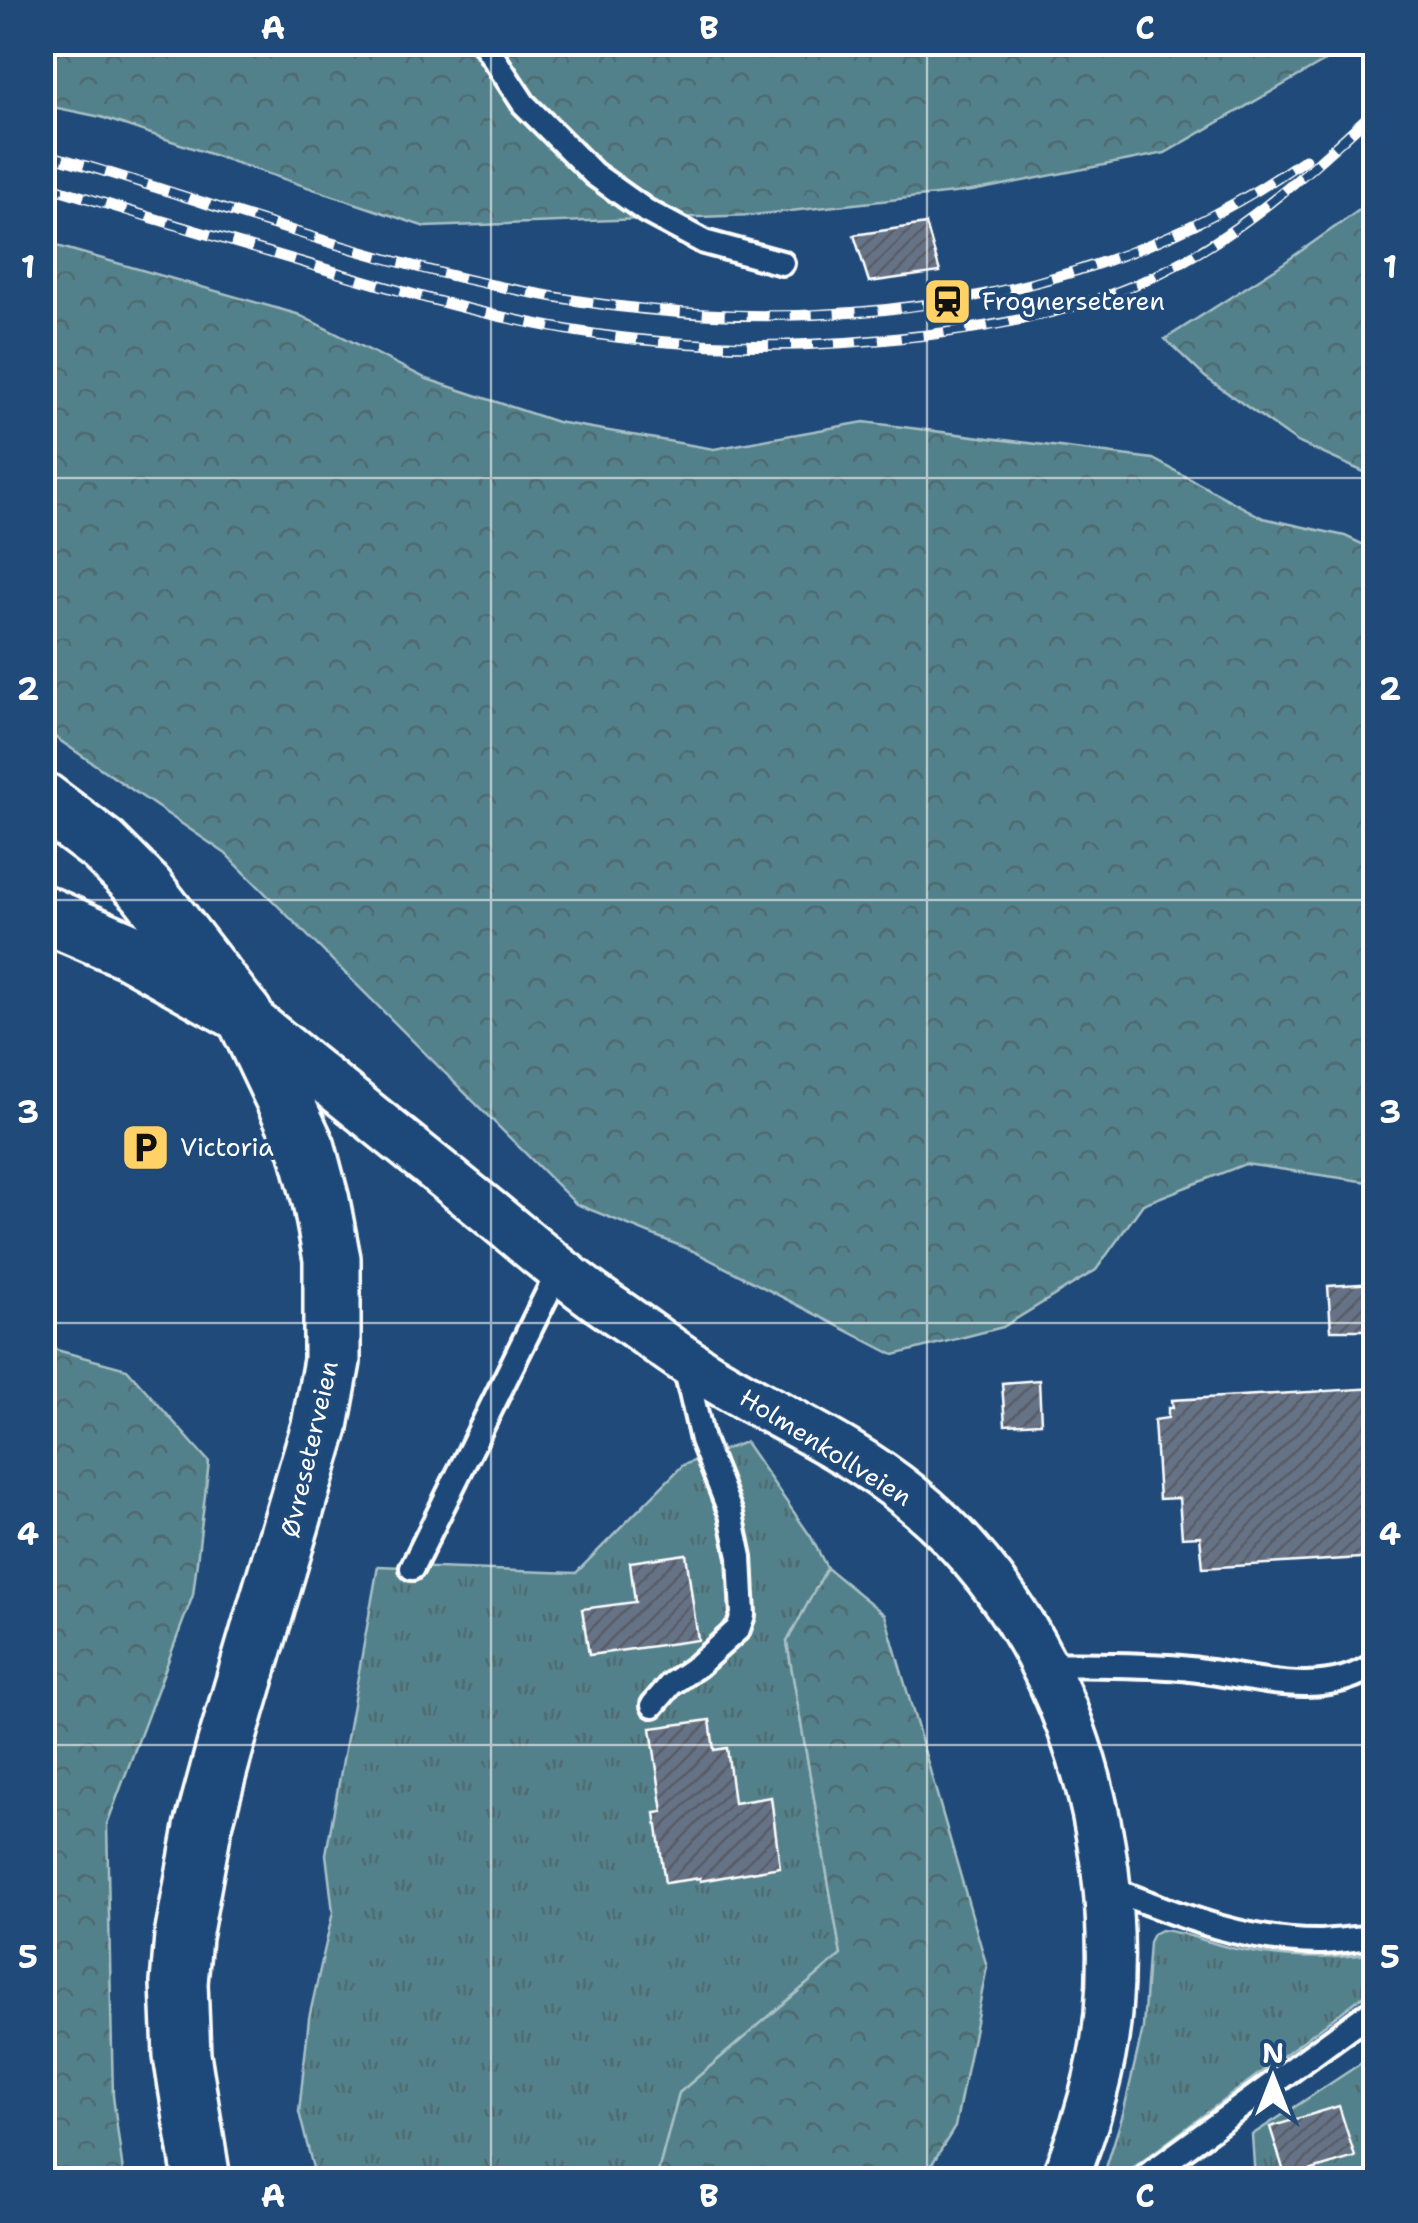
<svg xmlns="http://www.w3.org/2000/svg" width="1418" height="2223" font-family="'Shantell Sans',sans-serif">
	<defs>
		<pattern id="grass-tufts" width="24" height="20" patternUnits="userSpaceOnUse" patternTransform="scale(2.5)"><rect width="24" height="20" fill="#52818b"/><path d="M3 7l-1-3M5 7V3M7 7l1-3M15 17l-1-3M17 17v-4M19 17l1-3" fill="none" stroke="#4f696f"/></pattern>
		<pattern id="forest-crowns" width="20" height="18" patternUnits="userSpaceOnUse" patternTransform="scale(2.5)"><rect width="20" height="18" fill="#52818b"/><path d="M2 6a3 3 0 1 1 6 0M12 15a3 3 0 1 1 6 0" fill="none" stroke="#4f696f"/></pattern>
		<pattern id="building-hatch" width="6" height="6" patternUnits="userSpaceOnUse" patternTransform="scale(2.5)"><rect width="6" height="6" fill="#667286"/><path d="M-1 1l2-2M0 6l6-6M5 7l2-2" fill="none" stroke="#585d66"/></pattern>
	</defs>
	<rect width="100%" height="100%" fill="#1f4a7a"/>
	<filter id="ink" filterUnits="userSpaceOnUse"><feTurbulence type="fractalNoise" baseFrequency=".01" numOctaves="2"/><feDisplacementMap in="SourceGraphic" scale="20" xChannelSelector="R" yChannelSelector="G"/><feConvolveMatrix kernelMatrix="1 2 1 2 8 2 1 2 1" color-interpolation-filters="sRGB"/></filter>
	<g filter="url(#ink)">
		<g fill="url(#grass-tufts)" stroke="#a8c0c5" stroke-width="2.5">
			<path d="M 745,1442 L 811,1537 L 827,1568 L 787,1642 L 841,1955 L 679,2093 L 656,2180 L 316,2180 L 299,2112 L 309,2018 L 333,1912 L 326,1854 L 378,1566 L 576,1573 L 683,1465 Z"/>
			<path d="M 1161,1930 C 1186,1932 1211,1944 1236,1949 C 1283,1959 1328,1960 1375,1953 L 1375,1987 L 1125,2174 L 1114,2178 L 1107,2177 L 1105,2171 L 1123,2114 L 1143,2028 L 1149,1942 L 1153,1934 Z"/>
			<path d="M 1375,2054 L 1375,2180 L 1255,2180 L 1252,2135 Z"/>
		</g>
		<g fill="url(#forest-crowns)" stroke="#a8c0c5" stroke-width="2.5">
			<path d="M 42,43 L 1356,43 L 1165,153 L 972,191 L 754,215 L 425,227 L 101,117 L 43,105 Z"/>
			<path d="M 1375,199 L 1375,477 L 1297,442 L 1205,377 L 1165,339 L 1278,267 Z"/>
			<path d="M 43,242 L 297,314 L 427,379 L 557,422 L 714,449 L 864,422 L 1153,459 L 1263,518 L 1345,536 L 1375,550 L 1375,1183 L 1245,1164 L 1143,1204 L 1096,1270 L 1003,1327 L 894,1355 L 693,1251 L 576,1204 L 226,854 L 43,729 Z"/>
			<path d="M 42,1346 L 127,1369 L 209,1462 L 193,1595 L 107,1824 L 113,2096 L 124,2180 L 43,2180 Z"/>
			<path d="M 827,1568 L 885,1615 L 987,1967 L 955,2127 L 922,2180 L 656,2180 L 679,2093 L 841,1955 L 787,1642 Z"/>
		</g>
		<g fill="url(#building-hatch)" stroke="#fff" stroke-width="2.5">
			<path d="M 926,224 L 940,272 L 869,282 L 854,235 Z"/>
			<path d="M 1376,1283 L 1376,1330 L 1331,1330 L 1328,1286 Z"/>
			<path d="M 1039,1380 L 1041,1423 L 1005,1425 L 1002,1383 Z"/>
			<path d="M 1376,1388 L 1376,1557 L 1203,1568 L 1200,1536 L 1182,1537 L 1179,1498 L 1159,1499 L 1154,1420 L 1168,1418 L 1168,1408 L 1173,1408 L 1172,1400 Z"/>
			<path d="M 686,1554 L 698,1640 L 589,1655 L 582,1609 L 635,1602 L 630,1562 Z"/>
			<path d="M 710,1720 L 714,1750 L 727,1748 L 734,1803 L 771,1797 L 780,1867 L 700,1881 L 700,1878 L 665,1883 L 655,1813 L 663,1812 L 651,1728 Z"/>
			<path d="M 1339,2106 L 1355,2157 L 1286,2178 L 1270,2127 Z"/>
		</g>
		<g fill="none" stroke-linecap="round" stroke-linejoin="round">
			<defs>
				<g id="service">
					<path d="M 483,42 L 524,104 L 594,174 L 646,211 L 704,242 L 782,263"/>
					<path d="M 412,1568 L 560,1268"/>
					<path d="M 1043,1664 C 1089,1665 1136,1664 1181,1668 C 1241,1673 1322,1704 1376,1663"/>
					<path d="M 653,1705 L 671,1684 L 697,1666 L 738,1629 L 743,1615 L 740,1557 L 731,1514 L 702,1440 L 684,1362"/>
					<path d="M 1106,1887 C 1176,1914 1245,1943 1322,1942 C 1340,1941 1358,1938 1376,1937"/>
					<path d="M 1141,2180 L 1376,2008"/>
				</g>
				<path id="minor" d="M 246,1016 C 322,1077 397,1138 473,1199 C 518,1235 562,1275 609,1307 C 644,1330 677,1357 713,1378 C 778,1417 850,1448 909,1496 C 1060,1617 1124,1824 1108,2013 C 1103,2070 1085,2128 1064,2180"/>
				<path id="tertiary" d="M 42,800 L 103,846 L 146,889 L 244,1015"/>
				<path id="secondary" d="M 42,913 L 128,950 L 244,1015 L 307,1148 L 321,1201 L 332,1259 L 332,1361 L 320,1426 L 225,1747 L 203,1828 L 183,1937 L 179,1983 L 182,2055 L 202,2180"/>
			</defs>
			<use href="#service" stroke="#fff" stroke-width="30"/>
			<use href="#minor" stroke="#fff" stroke-width="52"/>
			<use href="#tertiary" stroke="#fff" stroke-width="62"/>
			<use href="#secondary" stroke="#fff" stroke-width="62"/>
			<use href="#service" stroke="#1f4a7a" stroke-width="22"/>
			<use href="#minor" stroke="#1f4a7a" stroke-width="45"/>
			<use href="#tertiary" stroke="#1f4a7a" stroke-width="55"/>
			<use href="#secondary" stroke="#1f4a7a" stroke-width="55"/>
			<defs>
				<g id="rail">
					<path d="M 42,153 C 202,198 359,260 522,291 C 786,343 1080,318 1305,159"/>
					<path d="M 42,184 C 124,210 206,234 288,258 C 382,286 477,315 574,331 C 690,350 811,349 927,335 C 1012,324 1098,307 1174,266 C 1250,226 1313,168 1376,109"/>
				</g>
			</defs>
			<use href="#rail" stroke="#fff" stroke-width="11"/>
			<use href="#rail" stroke="#1f4a7a" stroke-width="8" stroke-dasharray="22" stroke-linecap="butt"/>
		</g>
	</g>
	<path fill="none" stroke="#fff" stroke-width="2.5" stroke-opacity="0.55" d="M 491,42 L 491,2180M 927,42 L 927,2180M 42,478 L 1376,478M 42,900 L 1376,900M 42,1323 L 1376,1323M 42,1745 L 1376,1745"/>
	<defs>
		<symbol id="station-square" viewBox="-11 -11 22 22"><rect x="-9" y="-9" width="18" height="18" rx="4" fill="#ffd166" stroke="#1f4a7a"/><path d="M-3-6H3Q5-6 5-4V2Q5 4 3 4L4.5 6H3L1.5 4h-3L-3 6H-4.5L-3 4Q-5 4-5 2V-4Q-5-6-3-6ZM-3.5-4v3h7v-3ZM-3.5 1v1.5H-2V1ZM2 1v1.5H3.5V1Z" fill="#111"/></symbol>
		<symbol id="parking-square" viewBox="-11 -11 22 22"><rect x="-9" y="-9" width="18" height="18" rx="4" fill="#ffd166" stroke="#1f4a7a"/><path d="M-3.5-5.5H1a3.5 3.5 0 0 1 0 7H-1V5.5H-3.5ZM-1-3.4V-.6H.8a1.4 1.4 0 0 0 0-2.8Z" fill="#111"/></symbol>
	</defs>
	<g fill-rule="evenodd">
		<use href="#station-square" x="920" y="274" width="55" height="55"/>
		<use href="#parking-square" x="118" y="1120" width="55" height="55"/>
	</g>
	<g text-anchor="middle" dominant-baseline="central" stroke-width="8" stroke-linejoin="round" paint-order="stroke">
		<g font-size="25" fill="#fff" stroke="#1f4a7a" text-anchor="start">
			<text x="982" y="301">Frognerseteren</text>
			<text x="180" y="1147">Victoria</text>
		</g>
		<g font-size="25" fill="#fff" stroke="#1f4a7a">
			<text transform="translate(826 1447) rotate(32)">Holmenkollveien</text>
			<text transform="translate(309 1449) rotate(-77)">Øvreseterveien</text>
		</g>
	</g>
	<rect width="1418" height="2223" fill="none" stroke="#1f4a7a" stroke-width="110"/>
	<g transform="translate(1273 2078)" stroke="#1f4a7a" stroke-width="8" paint-order="stroke">
	<path d="M0-8L18 38L0 25L-18 38Z" fill="#ffffff"/>
	<text y="-15" font-size="28" font-weight="bold" text-anchor="middle" fill="#ffffff">N</text>
	</g>
	<rect x="55" y="55" width="1308" height="2113" fill="none" stroke="#fff" stroke-width="4"/>
	<g font-size="32" text-anchor="middle" font-weight="bold" fill="#fff">
		<text x="273" y="39">A</text>
		<text x="709" y="39">B</text>
		<text x="1145" y="39">C</text>
		<text x="28" y="278">1</text>
		<text x="1390" y="278">1</text>
		<text x="28" y="700">2</text>
		<text x="1390" y="700">2</text>
		<text x="28" y="1123">3</text>
		<text x="1390" y="1123">3</text>
		<text x="28" y="1545">4</text>
		<text x="1390" y="1545">4</text>
		<text x="28" y="1968">5</text>
		<text x="1390" y="1968">5</text>
		<text x="273" y="2207">A</text>
		<text x="709" y="2207">B</text>
		<text x="1145" y="2207">C</text>
	</g>
</svg>
